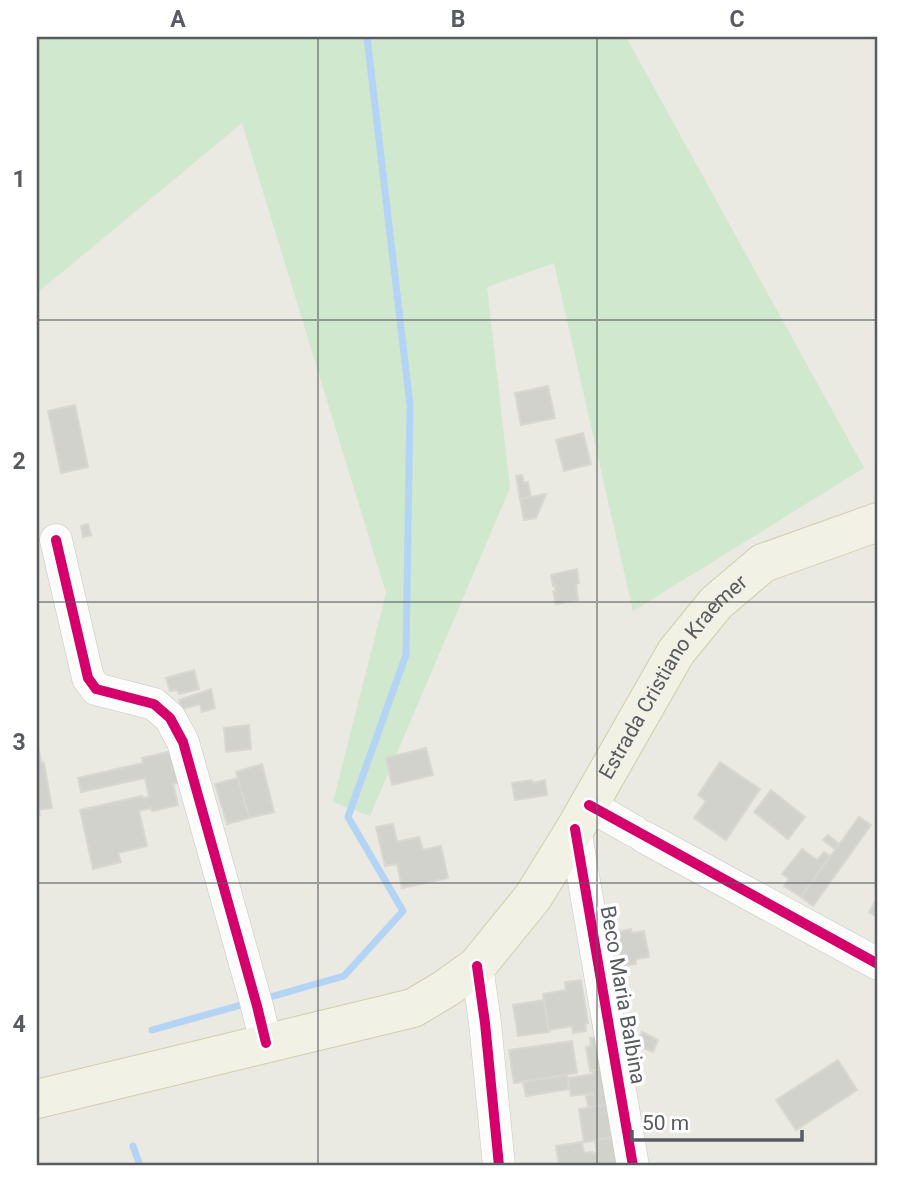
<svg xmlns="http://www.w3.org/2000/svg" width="915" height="1203" font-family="Roboto,sans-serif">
	<rect width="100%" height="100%" fill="#eae9e2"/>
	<path fill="#cfe8ce" d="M 37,37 L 626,37 L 864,468 L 633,611 L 554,263 L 487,287 L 510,488 L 370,816 L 333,802 L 386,593 L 242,123 L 37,293 Z"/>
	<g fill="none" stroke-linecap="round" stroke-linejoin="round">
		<g stroke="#b4d4f6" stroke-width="7">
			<path d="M 263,999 L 344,976 L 403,911 L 348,817 L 406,655 L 410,405 L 367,37"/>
			<path d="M 152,1030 L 248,1003"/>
			<path d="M 133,1146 L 140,1166"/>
		</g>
	</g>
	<g fill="#d2d2cd" stroke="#d9d7d1" stroke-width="2">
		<path d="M 548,386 L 555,418 L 521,425 L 515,393 Z"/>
		<path d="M 75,405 L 88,467 L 61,473 L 48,411 Z"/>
		<path d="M 583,433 L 591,464 L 564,471 L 556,440 Z"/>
		<path d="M 522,475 L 524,483 L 528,482 L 531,497 L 520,499 L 516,476 Z"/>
		<path d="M 546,494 L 536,518 L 524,520 L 520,499 Z"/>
		<path d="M 88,524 L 91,535 L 83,537 L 81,526 Z"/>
		<path d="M 577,569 L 579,583 L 576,584 L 578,600 L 556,604 L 553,591 L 555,591 L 555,585 L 553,586 L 551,575 Z"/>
		<path d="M 194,670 L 199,689 L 179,694 L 177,690 L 170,691 L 166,678 Z"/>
		<path d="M 211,689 L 215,708 L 202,712 L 200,704 L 182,709 L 179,700 Z"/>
		<path d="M 249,725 L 251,749 L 226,752 L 224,728 Z"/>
		<path d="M 37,745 L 42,763 L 44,763 L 52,808 L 38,810 L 40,815 L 37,815 Z"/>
		<path d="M 426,748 L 433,775 L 392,785 L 386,758 Z"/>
		<path d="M 172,751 L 179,783 L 173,784 L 178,805 L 152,811 L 151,808 L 139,811 L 147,846 L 118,853 L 121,862 L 93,869 L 80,810 L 142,796 L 143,798 L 149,797 L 145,778 L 81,792 L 78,778 L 143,763 L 142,758 Z"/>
		<path d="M 720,762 L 760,789 L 726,840 L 694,818 L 706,801 L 698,795 Z"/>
		<path d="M 262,764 L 274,812 L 249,818 L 236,772 Z"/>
		<path d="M 238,778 L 249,818 L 227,824 L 215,784 Z"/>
		<path d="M 532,780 L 533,783 L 545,780 L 547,795 L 515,800 L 512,783 Z"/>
		<path d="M 771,790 L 805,817 L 788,839 L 754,812 Z"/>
		<path d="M 859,817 L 871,825 L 813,906 L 801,897 Z"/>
		<path d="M 393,824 L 397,842 L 419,837 L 423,850 L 441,846 L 448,878 L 402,888 L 397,864 L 385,866 L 376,827 Z"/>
		<path d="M 828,835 L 839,844 L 835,849 L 823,840 Z"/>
		<path d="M 802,849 L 817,860 L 824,852 L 830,856 L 801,897 L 784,886 L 789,879 L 782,874 Z"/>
		<path d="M 878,897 L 878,918 L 869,912 Z"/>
		<path d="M 631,929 L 632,933 L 644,931 L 649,957 L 636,959 L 636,964 L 623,966 L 617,932 Z"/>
		<path d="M 581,980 L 588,1023 L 585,1024 L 586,1031 L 573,1033 L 572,1026 L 548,1030 L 543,994 L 566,990 L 565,982 Z"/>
		<path d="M 544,1000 L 549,1032 L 518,1036 L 513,1005 Z"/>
		<path d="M 642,1032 L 658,1040 L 653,1052 L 636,1045 Z"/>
		<path d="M 602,1036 L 607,1068 L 590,1071 L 586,1047 L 591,1046 L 590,1038 Z"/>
		<path d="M 572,1041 L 577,1073 L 514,1083 L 509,1050 Z"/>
		<path d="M 838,1060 L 857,1090 L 796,1130 L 776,1100 Z"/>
		<path d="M 607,1068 L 612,1104 L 588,1107 L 586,1096 L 593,1095 L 593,1093 L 571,1096 L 568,1078 L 593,1074 L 592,1071 Z"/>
		<path d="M 567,1075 L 569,1089 L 526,1096 L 523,1082 Z"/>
		<path d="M 612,1104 L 616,1137 L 584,1142 L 579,1109 Z"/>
		<path d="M 616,1137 L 621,1166 L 559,1166 L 556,1146 L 582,1142 L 584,1153 L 593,1152 L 593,1154 L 597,1153 L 595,1140 Z"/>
	</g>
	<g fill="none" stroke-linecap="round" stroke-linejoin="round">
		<defs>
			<g id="minor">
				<path d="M 56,540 L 88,678 L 96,689 L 154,704 L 170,718 L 183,742 L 257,1006 L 266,1043"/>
				<path d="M 589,805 L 634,831"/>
				<path d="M 575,829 L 633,1166"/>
				<path d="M 644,837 L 878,964"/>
				<path d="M 477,966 L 485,1023 L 499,1166"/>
			</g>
			<g id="major">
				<path id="s1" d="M 37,1099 L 413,1008 L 445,989 L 477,966 L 533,897 L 575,829 L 676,652 L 716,603 L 763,563 L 878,522"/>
			</g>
		</defs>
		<use href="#minor" stroke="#c7c8c6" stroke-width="33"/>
		<use href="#major" stroke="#d3cdae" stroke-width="40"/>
		<use href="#minor" stroke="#fcfcfb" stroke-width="32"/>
		<use href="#major" stroke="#f2f1e5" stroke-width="38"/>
		<defs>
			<g id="cycleway">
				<path d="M 56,540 L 88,678 L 96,689 L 154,704 L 170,718 L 183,742 L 257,1006 L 266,1043"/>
				<path d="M 589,805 L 878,964"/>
				<path d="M 575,829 L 633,1166"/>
				<path d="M 477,966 L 485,1023 L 499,1166"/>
			</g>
		</defs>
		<use href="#cycleway" stroke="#fff" stroke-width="15"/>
		<use href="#cycleway" stroke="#d6006c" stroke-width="10"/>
	</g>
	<path fill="none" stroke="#585b61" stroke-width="2" stroke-opacity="0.55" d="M 318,37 L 318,1166M 597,37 L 597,1166M 37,320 L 878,320M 37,602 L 878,602M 37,883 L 878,883"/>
	<g text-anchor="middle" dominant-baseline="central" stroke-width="7" stroke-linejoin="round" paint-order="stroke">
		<g font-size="21" fill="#585b61" stroke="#fff">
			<text stroke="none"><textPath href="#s1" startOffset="814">Estrada Cristiano Kraemer</textPath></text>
			<text transform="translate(623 995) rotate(80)">Beco Maria Balbina</text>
		</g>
	</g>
	<rect width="915" height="1203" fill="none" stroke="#ffffff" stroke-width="77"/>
	<path d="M632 1130v10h170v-10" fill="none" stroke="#585b61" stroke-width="3.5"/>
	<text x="642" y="1130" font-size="21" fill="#585b61" stroke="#ffffff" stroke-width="5" paint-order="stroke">50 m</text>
	<rect x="38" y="38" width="838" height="1126" fill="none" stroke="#585b61" stroke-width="2.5"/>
	<g font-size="23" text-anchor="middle" font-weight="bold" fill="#585b61">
		<text x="178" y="27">A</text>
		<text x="458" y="27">B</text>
		<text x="737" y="27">C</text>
		<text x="19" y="187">1</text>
		<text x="19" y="469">2</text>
		<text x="19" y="750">3</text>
		<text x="19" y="1032">4</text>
	</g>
</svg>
